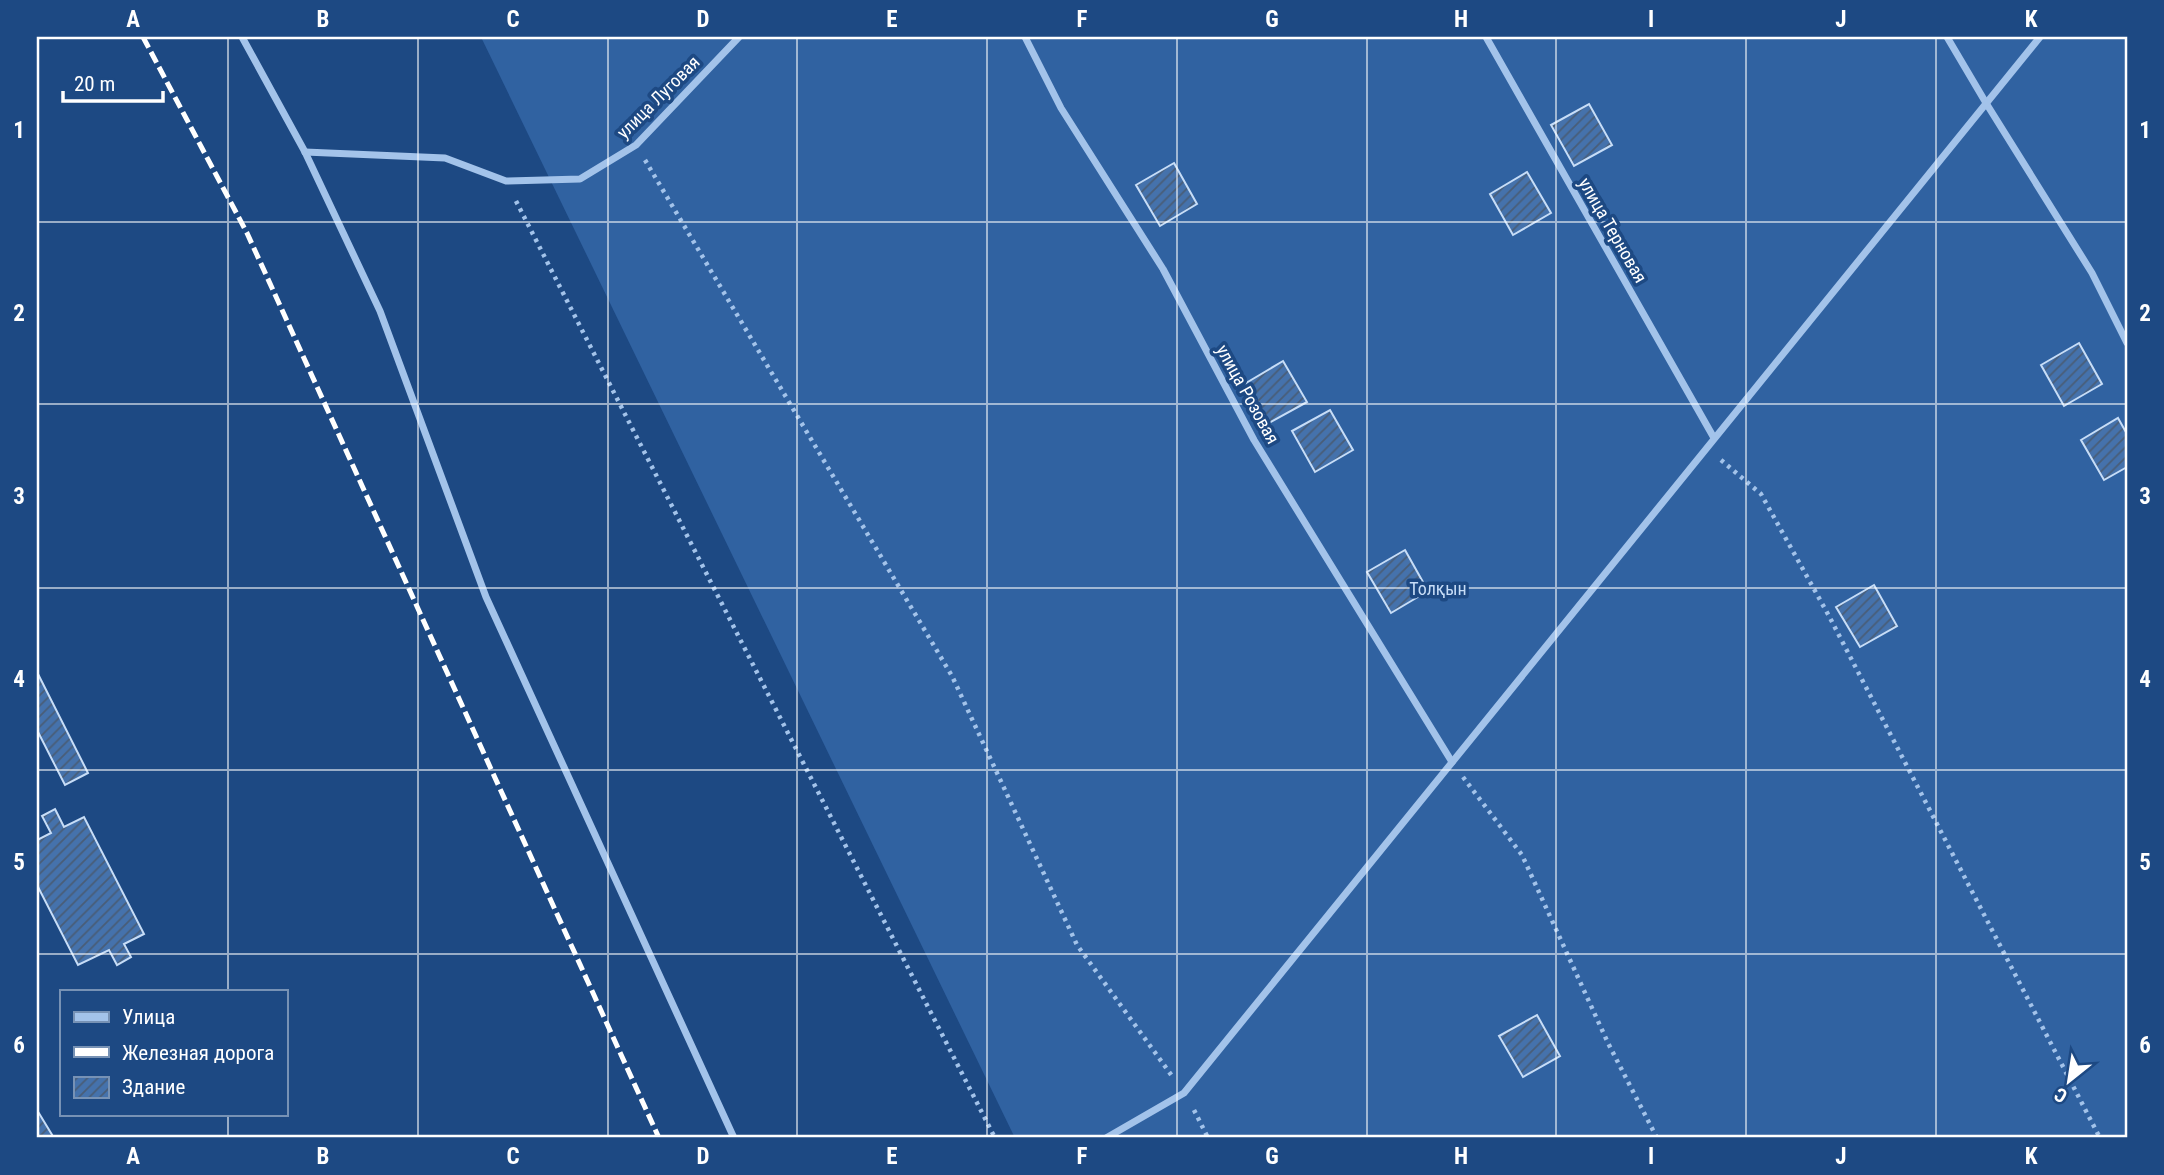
<svg xmlns="http://www.w3.org/2000/svg" width="2164" height="1175" font-family="'Roboto Condensed',sans-serif">
	<defs>
		<pattern id="building-hatch" width="6" height="6" patternUnits="userSpaceOnUse" patternTransform="scale(1.75)"><rect width="6" height="6" fill="#4572ac"/><path d="M-1 1l2-2M0 6l6-6M5 7l2-2" fill="none" stroke="#495d77"/></pattern>
	</defs>
	<rect width="100%" height="100%" fill="#1d4983"/>
	<path fill="#3062a1" d="M 481,37 L 2127,37 L 2127,1138 L 1015,1138 Z"/>
	<g fill="url(#building-hatch)" stroke="#c7ddf7" stroke-width="2">
		<path d="M 1589,104 L 1612,145 L 1574,166 L 1551,125 Z"/>
		<path d="M 1174,163 L 1197,204 L 1160,226 L 1136,185 Z"/>
		<path d="M 1527,172 L 1551,213 L 1513,235 L 1490,194 Z"/>
		<path d="M 2079,343 L 2102,384 L 2064,406 L 2041,365 Z"/>
		<path d="M 1283,361 L 1307,402 L 1269,423 L 1246,383 Z"/>
		<path d="M 1330,410 L 1353,450 L 1315,472 L 1292,431 Z"/>
		<path d="M 2118,418 L 2127,434 L 2127,467 L 2104,480 L 2081,440 Z"/>
		<path d="M 1405,550 L 1428,591 L 1391,613 L 1367,572 Z"/>
		<path d="M 1874,585 L 1897,626 L 1860,647 L 1836,607 Z"/>
		<path d="M 37,672 L 88,773 L 65,785 L 37,730 Z"/>
		<path d="M 55,809 L 64,827 L 84,817 L 144,934 L 124,944 L 131,957 L 117,965 L 109,950 L 78,965 L 37,885 L 37,840 L 51,833 L 42,816 Z"/>
		<path d="M 1537,1015 L 1560,1056 L 1523,1077 L 1499,1036 Z"/>
		<path d="M 37,1110 L 54,1138 L 37,1138 Z"/>
	</g>
	<g fill="none" stroke-linecap="round" stroke-linejoin="round">
		<g stroke="#a3c3ea" stroke-width="4.5" stroke-dasharray="3.5 5" stroke-linecap="butt">
			<path d="M 645,160 L 952,676 L 1077,945 L 1172,1076"/>
			<path d="M 516,201 L 995,1138"/>
			<path d="M 1721,460 L 1761,494 L 1829,616 L 2100,1138"/>
			<path d="M 1463,777 L 1522,855 L 1608,1043 L 1657,1138"/>
			<path d="M 1194,1110 L 1208,1138"/>
		</g>
		<g stroke="#a3c3ea" stroke-width="7">
			<path d="M 242,37 L 305,152 L 380,311 L 486,597 L 734,1138"/>
			<path d="M 1025,37 L 1061,108 L 1163,269 L 1254,440 L 1452,762"/>
			<path d="M 1486,37 L 1714,438"/>
			<path d="M 1947,37 L 1986,103 L 2092,273 L 2127,343"/>
			<path d="M 305,152 L 445,158 L 506,181 L 580,179 L 636,145 L 739,37"/>
			<path d="M 1106,1138 L 1184,1093 L 2040,37"/>
		</g>
		<path stroke="#fff" stroke-width="5" stroke-dasharray="12 5" stroke-linecap="butt" d="M 143,37 L 247,233 L 659,1138"/>
	</g>
	<path fill="none" stroke="#fff" stroke-width="2" stroke-opacity="0.55" d="M 228,37 L 228,991M 418,37 L 418,1138M 608,37 L 608,1138M 797,37 L 797,1138M 987,37 L 987,1138M 1177,37 L 1177,1138M 1367,37 L 1367,1138M 1556,37 L 1556,1138M 1746,37 L 1746,1138M 1936,37 L 1936,1138M 37,222 L 2127,222M 37,404 L 2127,404M 37,588 L 2127,588M 37,770 L 2127,770M 37,954 L 2127,954M 228,1114 L 228,1138"/>
	<g text-anchor="middle" dominant-baseline="central" stroke-width="7" stroke-linejoin="round" paint-order="stroke">
		<g font-size="18" fill="#fff" stroke="#1d4983">
			<text transform="translate(658 97) rotate(-45)">улица Луговая</text>
			<text transform="translate(1613 230) rotate(60)">улица Терновая</text>
			<text transform="translate(1248 394) rotate(61)">улица Розовая</text>
		</g>
		<g font-size="18" fill="#c7ddf7" stroke="#1d4983">
			<text x="1438" y="588">Толқын</text>
		</g>
	</g>
	<rect width="2164" height="1175" fill="none" stroke="#1d4983" stroke-width="77"/>
	<rect x="60" y="990" width="228" height="126" fill="#1d4983" stroke="#7792b5" stroke-width="2"/>
	<rect x="74" y="1012" width="35" height="10" fill="#a3c3ea" stroke="#7792b5" stroke-width="2"/>
	<text x="122" y="1024" font-size="21" fill="#ffffff">Улица</text>
	<rect x="74" y="1047" width="35" height="10" fill="#ffffff" stroke="#7792b5" stroke-width="2"/>
	<text x="122" y="1060" font-size="21" fill="#ffffff">Железная дорога</text>
	<rect x="74" y="1077" width="35" height="21" fill="url(#building-hatch)" stroke="#7792b5" stroke-width="2"/>
	<text x="122" y="1094" font-size="21" fill="#ffffff">Здание</text>
	<g transform="translate(2069 1081) rotate(210)" stroke="#1d4983" stroke-width="5" paint-order="stroke">
	<path d="M0-5L12 26L0 18L-12 26Z" fill="#ffffff"/>
	<text y="-10" font-size="19" font-weight="bold" text-anchor="middle" fill="#ffffff">С</text>
	</g>
	<path d="M63 91v10h100v-10" fill="none" stroke="#ffffff" stroke-width="3.5"/>
	<text x="74" y="91" font-size="21" fill="#ffffff" stroke="#1d4983" stroke-width="5" paint-order="stroke">20 m</text>
	<rect x="38" y="38" width="2088" height="1098" fill="none" stroke="#fff" stroke-width="2.5"/>
	<g font-size="23" text-anchor="middle" font-weight="bold" fill="#fff">
		<text x="133" y="27">A</text>
		<text x="323" y="27">B</text>
		<text x="513" y="27">C</text>
		<text x="703" y="27">D</text>
		<text x="892" y="27">E</text>
		<text x="1082" y="27">F</text>
		<text x="1272" y="27">G</text>
		<text x="1461" y="27">H</text>
		<text x="1651" y="27">I</text>
		<text x="1841" y="27">J</text>
		<text x="2031" y="27">K</text>
		<text x="19" y="138">1</text>
		<text x="2145" y="138">1</text>
		<text x="19" y="321">2</text>
		<text x="2145" y="321">2</text>
		<text x="19" y="504">3</text>
		<text x="2145" y="504">3</text>
		<text x="19" y="687">4</text>
		<text x="2145" y="687">4</text>
		<text x="19" y="870">5</text>
		<text x="2145" y="870">5</text>
		<text x="19" y="1053">6</text>
		<text x="2145" y="1053">6</text>
		<text x="133" y="1164">A</text>
		<text x="323" y="1164">B</text>
		<text x="513" y="1164">C</text>
		<text x="703" y="1164">D</text>
		<text x="892" y="1164">E</text>
		<text x="1082" y="1164">F</text>
		<text x="1272" y="1164">G</text>
		<text x="1461" y="1164">H</text>
		<text x="1651" y="1164">I</text>
		<text x="1841" y="1164">J</text>
		<text x="2031" y="1164">K</text>
	</g>
</svg>
